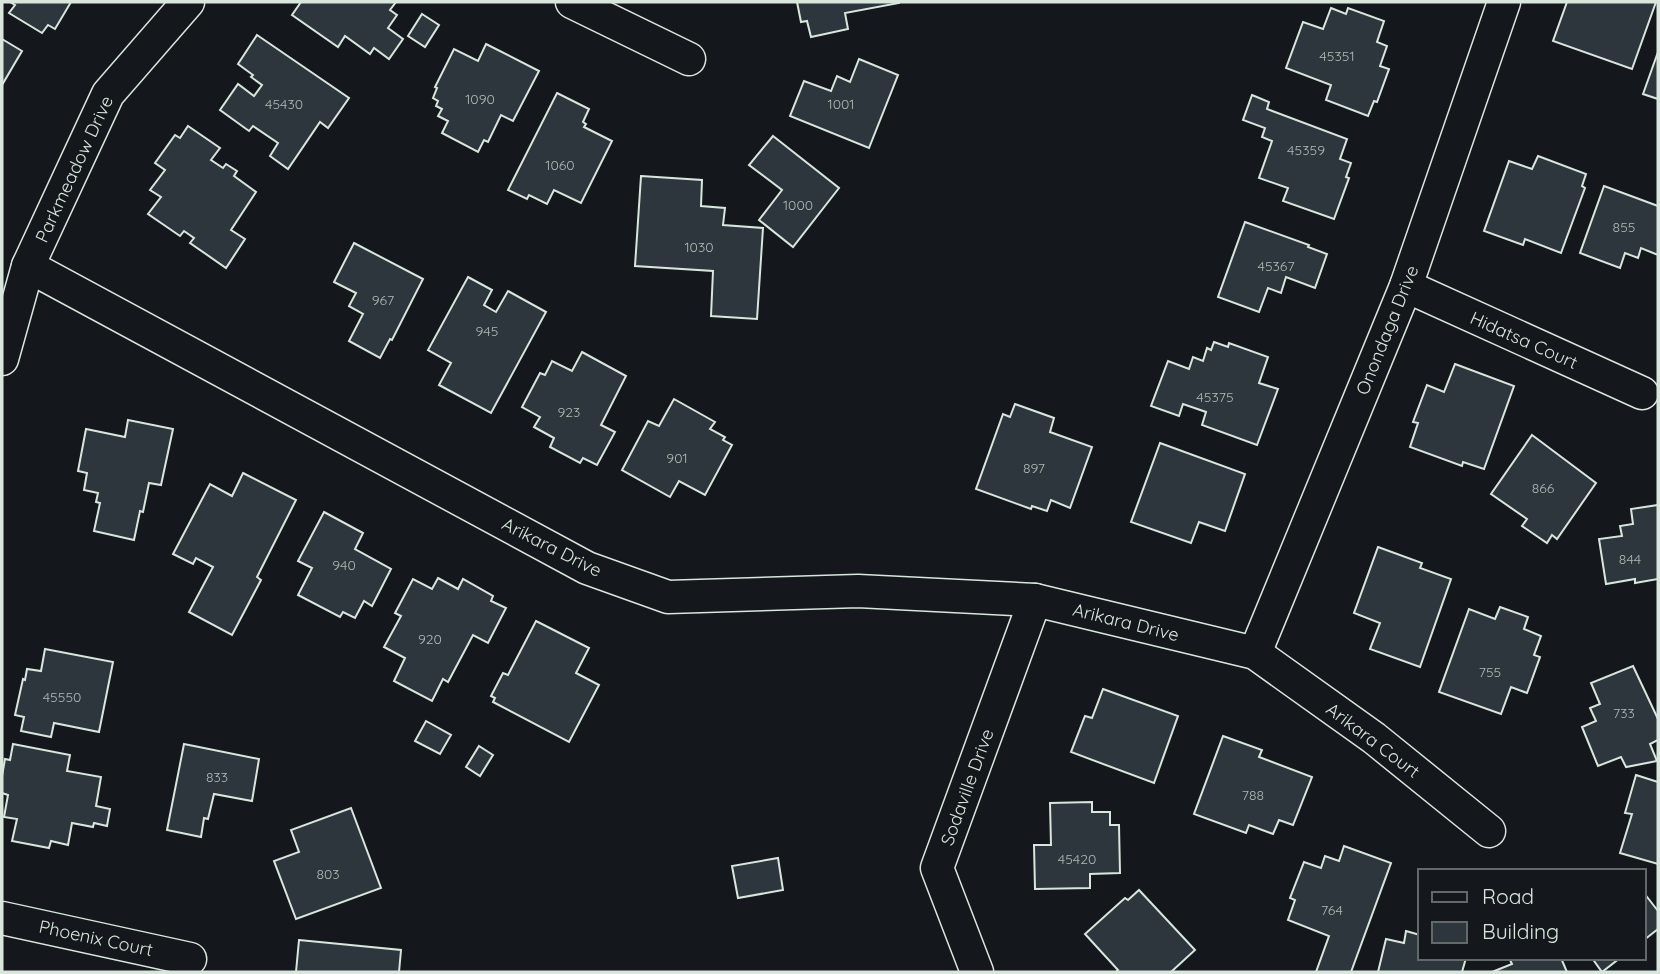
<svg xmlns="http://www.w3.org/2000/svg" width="1660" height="974" font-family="Quicksand,sans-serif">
	<rect width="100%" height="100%" fill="#14181c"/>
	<g fill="#2c363c" stroke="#d8e6dc" stroke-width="2">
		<path d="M 10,2 L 71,2 L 55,29 L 48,25 L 42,33 L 9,13 L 15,5 Z"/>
		<path d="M 301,2 L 396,2 L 390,10 L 397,15 L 388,28 L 403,39 L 389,59 L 374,48 L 370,54 L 345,36 L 338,47 L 292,15 Z"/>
		<path d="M 797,2 L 899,2 L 899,3 L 845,13 L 848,29 L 811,37 L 807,21 L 801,22 Z"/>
		<path d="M 1567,2 L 1656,2 L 1632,69 L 1553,41 Z"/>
		<path d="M 1331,8 L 1346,14 L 1348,8 L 1384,21 L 1377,42 L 1387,46 L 1380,66 L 1389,69 L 1377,102 L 1374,101 L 1368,116 L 1326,100 L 1331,85 L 1286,68 L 1303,22 L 1323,29 Z"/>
		<path d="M 422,14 L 439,25 L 425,47 L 408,36 Z"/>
		<path d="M 257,35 L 349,98 L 328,128 L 320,122 L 288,169 L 270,156 L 278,143 L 253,126 L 249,131 L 220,110 L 238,84 L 254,96 L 262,85 L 251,77 L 253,75 L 238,64 Z"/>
		<path d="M 2,39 L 22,51 L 2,85 Z"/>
		<path d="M 486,44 L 539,71 L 513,121 L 501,115 L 488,142 L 484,140 L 478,152 L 442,133 L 448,121 L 438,116 L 442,109 L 436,106 L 438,101 L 433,98 L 437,88 L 435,87 L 454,49 L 478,61 Z"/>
		<path d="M 1658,52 L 1658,99 L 1643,94 Z"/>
		<path d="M 859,59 L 898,75 L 869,148 L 790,116 L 804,81 L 831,91 L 837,76 L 850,82 Z"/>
		<path d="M 557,93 L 589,109 L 583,122 L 586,124 L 584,127 L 612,141 L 581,203 L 554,190 L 547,204 L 529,195 L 527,199 L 508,190 Z"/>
		<path d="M 1252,95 L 1269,102 L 1267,109 L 1347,139 L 1340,159 L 1351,163 L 1346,177 L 1349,178 L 1334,219 L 1283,201 L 1288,188 L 1259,178 L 1272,141 L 1262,137 L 1265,128 L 1243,120 Z"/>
		<path d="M 188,126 L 220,148 L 211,160 L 223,168 L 226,164 L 237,171 L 234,176 L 256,192 L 231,230 L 245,239 L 226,268 L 190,243 L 194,238 L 184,231 L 180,236 L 148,214 L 161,197 L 150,190 L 165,170 L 155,163 L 175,135 L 180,138 Z"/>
		<path d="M 773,136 L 839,188 L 793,247 L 759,220 L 782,190 L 749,165 Z"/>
		<path d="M 1538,156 L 1586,174 L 1582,186 L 1585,188 L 1561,253 L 1525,239 L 1523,245 L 1484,231 L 1509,161 L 1532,169 Z"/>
		<path d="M 641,176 L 702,180 L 701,206 L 725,208 L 723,225 L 763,228 L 757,319 L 711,316 L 713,271 L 635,266 Z"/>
		<path d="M 1604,186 L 1658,206 L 1658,255 L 1641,248 L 1638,258 L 1625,253 L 1620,268 L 1580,253 Z"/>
		<path d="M 1245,222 L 1309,245 L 1308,247 L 1327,254 L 1315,288 L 1286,277 L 1281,293 L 1268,288 L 1259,312 L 1218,297 Z"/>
		<path d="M 354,243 L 423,279 L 392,340 L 390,339 L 380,358 L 349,341 L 363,314 L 349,306 L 356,293 L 334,282 Z"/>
		<path d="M 468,277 L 492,290 L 484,305 L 496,312 L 508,291 L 546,312 L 491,413 L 439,385 L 451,363 L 428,350 Z"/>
		<path d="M 1214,342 L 1228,347 L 1229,343 L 1268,357 L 1259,383 L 1278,389 L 1257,445 L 1202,425 L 1206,412 L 1183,404 L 1179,416 L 1151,406 L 1168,361 L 1189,369 L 1193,357 L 1203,361 L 1207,348 L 1211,350 Z"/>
		<path d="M 582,352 L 626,376 L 601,425 L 615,432 L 597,465 L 583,458 L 580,463 L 550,447 L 554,438 L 534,427 L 540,417 L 522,407 L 540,373 L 545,375 L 552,361 L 572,371 Z"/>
		<path d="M 1455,364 L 1514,386 L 1484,469 L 1463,462 L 1462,466 L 1410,447 L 1418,423 L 1413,422 L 1427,385 L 1444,392 Z"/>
		<path d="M 674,399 L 715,422 L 710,429 L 725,437 L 723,440 L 732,445 L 705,495 L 679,481 L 670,497 L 622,470 L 648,421 L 659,426 Z"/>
		<path d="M 1015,404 L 1054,418 L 1050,432 L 1092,447 L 1070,508 L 1051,500 L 1047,511 L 1032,506 L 1031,509 L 976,489 L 1003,414 L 1010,417 Z"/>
		<path d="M 128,420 L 173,429 L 161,485 L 149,483 L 143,512 L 140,511 L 134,540 L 94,531 L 100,503 L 96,502 L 98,493 L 84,490 L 87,473 L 78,471 L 86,429 L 125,437 Z"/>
		<path d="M 1532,435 L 1596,483 L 1557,539 L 1552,535 L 1547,543 L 1522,526 L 1527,519 L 1491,494 Z"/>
		<path d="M 1160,443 L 1245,474 L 1225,531 L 1199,522 L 1191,543 L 1131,522 Z"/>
		<path d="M 243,473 L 296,500 L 257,577 L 261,580 L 232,635 L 189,612 L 213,567 L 196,558 L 193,564 L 173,554 L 210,484 L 232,496 Z"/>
		<path d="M 1658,505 L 1658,579 L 1635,583 L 1635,579 L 1606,584 L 1599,539 L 1622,536 L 1620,526 L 1633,524 L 1631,509 Z"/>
		<path d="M 324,512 L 363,533 L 355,549 L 391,569 L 372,606 L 364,601 L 355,618 L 343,612 L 340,617 L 298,595 L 312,568 L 298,561 Z"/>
		<path d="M 1378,547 L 1422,563 L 1420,568 L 1451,579 L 1420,667 L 1370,649 L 1380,623 L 1354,613 Z"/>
		<path d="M 438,578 L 458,589 L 463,579 L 493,596 L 491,601 L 506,608 L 488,643 L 473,635 L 448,682 L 443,679 L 432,701 L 394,681 L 405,658 L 384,647 L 401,616 L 395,613 L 413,579 L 432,589 Z"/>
		<path d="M 1500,607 L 1528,617 L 1524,629 L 1541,636 L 1534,655 L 1540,657 L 1527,693 L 1511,687 L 1501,714 L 1439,692 L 1469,609 L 1495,619 Z"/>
		<path d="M 536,621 L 589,648 L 576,673 L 599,685 L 569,742 L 493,702 L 495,698 L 491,696 L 503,673 L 508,675 Z"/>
		<path d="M 45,649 L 113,662 L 99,732 L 54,723 L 51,737 L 21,731 L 24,717 L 15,715 L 23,679 L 25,680 L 27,669 L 41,671 Z"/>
		<path d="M 1633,666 L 1658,719 L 1658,740 L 1650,744 L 1657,761 L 1626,767 L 1621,757 L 1598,766 L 1582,727 L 1596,721 L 1590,708 L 1600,704 L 1591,683 Z"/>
		<path d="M 1103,689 L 1178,716 L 1154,783 L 1071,752 L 1085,716 L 1092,718 Z"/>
		<path d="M 426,721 L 451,735 L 440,754 L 415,741 Z"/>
		<path d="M 1223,736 L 1262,750 L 1259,757 L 1312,777 L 1293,825 L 1279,820 L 1273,834 L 1249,825 L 1246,833 L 1194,814 Z"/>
		<path d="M 13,744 L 70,755 L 67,771 L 101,777 L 96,806 L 110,809 L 107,826 L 94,823 L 93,827 L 72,823 L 68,845 L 51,841 L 49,848 L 12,841 L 17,819 L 4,817 L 8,795 L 2,793 L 2,776 L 5,759 L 10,760 Z"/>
		<path d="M 184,744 L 259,759 L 252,801 L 214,794 L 208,819 L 204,818 L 201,837 L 167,830 Z"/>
		<path d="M 479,746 L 493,755 L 480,776 L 466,767 Z"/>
		<path d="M 1636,775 L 1658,782 L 1658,864 L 1620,853 L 1632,814 L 1625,813 Z"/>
		<path d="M 1092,802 L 1092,812 L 1110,812 L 1110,825 L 1119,825 L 1120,873 L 1090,874 L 1090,888 L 1035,889 L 1034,845 L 1051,845 L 1050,803 Z"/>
		<path d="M 351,808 L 381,888 L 296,919 L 274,861 L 299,852 L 291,830 Z"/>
		<path d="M 1344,846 L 1391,863 L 1351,972 L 1316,972 L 1329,936 L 1288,920 L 1295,900 L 1290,898 L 1304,862 L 1321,868 L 1325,856 L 1339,861 Z"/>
		<path d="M 778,858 L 783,890 L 738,898 L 732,866 Z"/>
		<path d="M 1139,890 L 1195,950 L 1171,972 L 1116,972 L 1118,970 L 1085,934 L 1125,898 L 1128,900 Z"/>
		<path d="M 1644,893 L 1658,911 L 1658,929 L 1644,940 Z"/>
		<path d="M 1406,931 L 1420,935 L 1420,958 L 1466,958 L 1462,972 L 1378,972 L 1386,939 L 1404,943 Z"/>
		<path d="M 299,940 L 401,950 L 399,972 L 296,972 Z"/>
		<path d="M 1509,958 L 1561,958 L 1567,972 L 1492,972 L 1512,964 Z"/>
		<path d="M 1592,958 L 1620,958 L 1602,972 Z"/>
	</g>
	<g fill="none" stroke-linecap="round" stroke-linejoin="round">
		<defs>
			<g id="street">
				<path d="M 572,2 L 689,59"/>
				<path d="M 28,266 L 587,568 L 668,597 L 858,591 L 1035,600 L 1255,653 L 1374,738 L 1489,831"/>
				<path d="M 1406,286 L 1642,393"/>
				<path d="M 2,359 L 28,266 L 108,94 L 188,2"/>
				<path d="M 1255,653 L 1406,286 L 1504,2"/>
				<path d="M 2,918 L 190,959"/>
				<path d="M 977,972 L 937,868 L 1035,600"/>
			</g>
		</defs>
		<use href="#street" stroke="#d8e6dc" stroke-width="35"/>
		<use href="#street" stroke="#14181c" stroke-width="32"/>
	</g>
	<g text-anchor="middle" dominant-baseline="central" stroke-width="5" stroke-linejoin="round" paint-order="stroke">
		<g font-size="14" fill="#adbab4">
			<text x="1337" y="56">45351</text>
			<text x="480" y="99">1090</text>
			<text x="284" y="104">45430</text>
			<text x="841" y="104">1001</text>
			<text x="1306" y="150">45359</text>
			<text x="560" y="165">1060</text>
			<text x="798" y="205">1000</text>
			<text x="1624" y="227">855</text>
			<text x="699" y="247">1030</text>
			<text x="1276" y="266">45367</text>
			<text x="383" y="300">967</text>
			<text x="487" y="331">945</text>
			<text x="1215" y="397">45375</text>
			<text x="569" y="412">923</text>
			<text x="677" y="458">901</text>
			<text x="1034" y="468">897</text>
			<text x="1543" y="488">866</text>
			<text x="1630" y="559">844</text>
			<text x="344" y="565">940</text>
			<text x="430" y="639">920</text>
			<text x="1490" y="672">755</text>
			<text x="62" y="697">45550</text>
			<text x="1624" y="713">733</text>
			<text x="217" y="777">833</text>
			<text x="1253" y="795">788</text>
			<text x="1077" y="859">45420</text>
			<text x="328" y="874">803</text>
			<text x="1332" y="910">764</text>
		</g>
		<g font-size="18" fill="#d8e6dc" stroke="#14181c">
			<text transform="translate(74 169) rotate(-65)">Parkmeadow Drive</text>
			<text transform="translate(1387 330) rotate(-68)">Onondaga Drive</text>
			<text transform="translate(1524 340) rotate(24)">Hidatsa Court</text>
			<text transform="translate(552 547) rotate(27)">Arikara Drive</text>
			<text transform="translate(1126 622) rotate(14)">Arikara Drive</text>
			<text transform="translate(1373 740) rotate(37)">Arikara Court</text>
			<text transform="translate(967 787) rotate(-70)">Sodaville Drive</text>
			<text transform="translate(96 938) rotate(12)">Phoenix Court</text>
		</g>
	</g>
	<rect width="1660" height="974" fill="none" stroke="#d8e6dc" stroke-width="7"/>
	<rect x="1418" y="869" width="228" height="91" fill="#14181c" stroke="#626a69" stroke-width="2"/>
	<rect x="1432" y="892" width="35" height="10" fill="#14181c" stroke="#626a69" stroke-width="2"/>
	<text x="1482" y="904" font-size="21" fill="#d8e6dc">Road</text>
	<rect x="1432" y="922" width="35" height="21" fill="#2c363c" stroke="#626a69" stroke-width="2"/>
	<text x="1482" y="939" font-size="21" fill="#d8e6dc">Building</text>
</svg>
